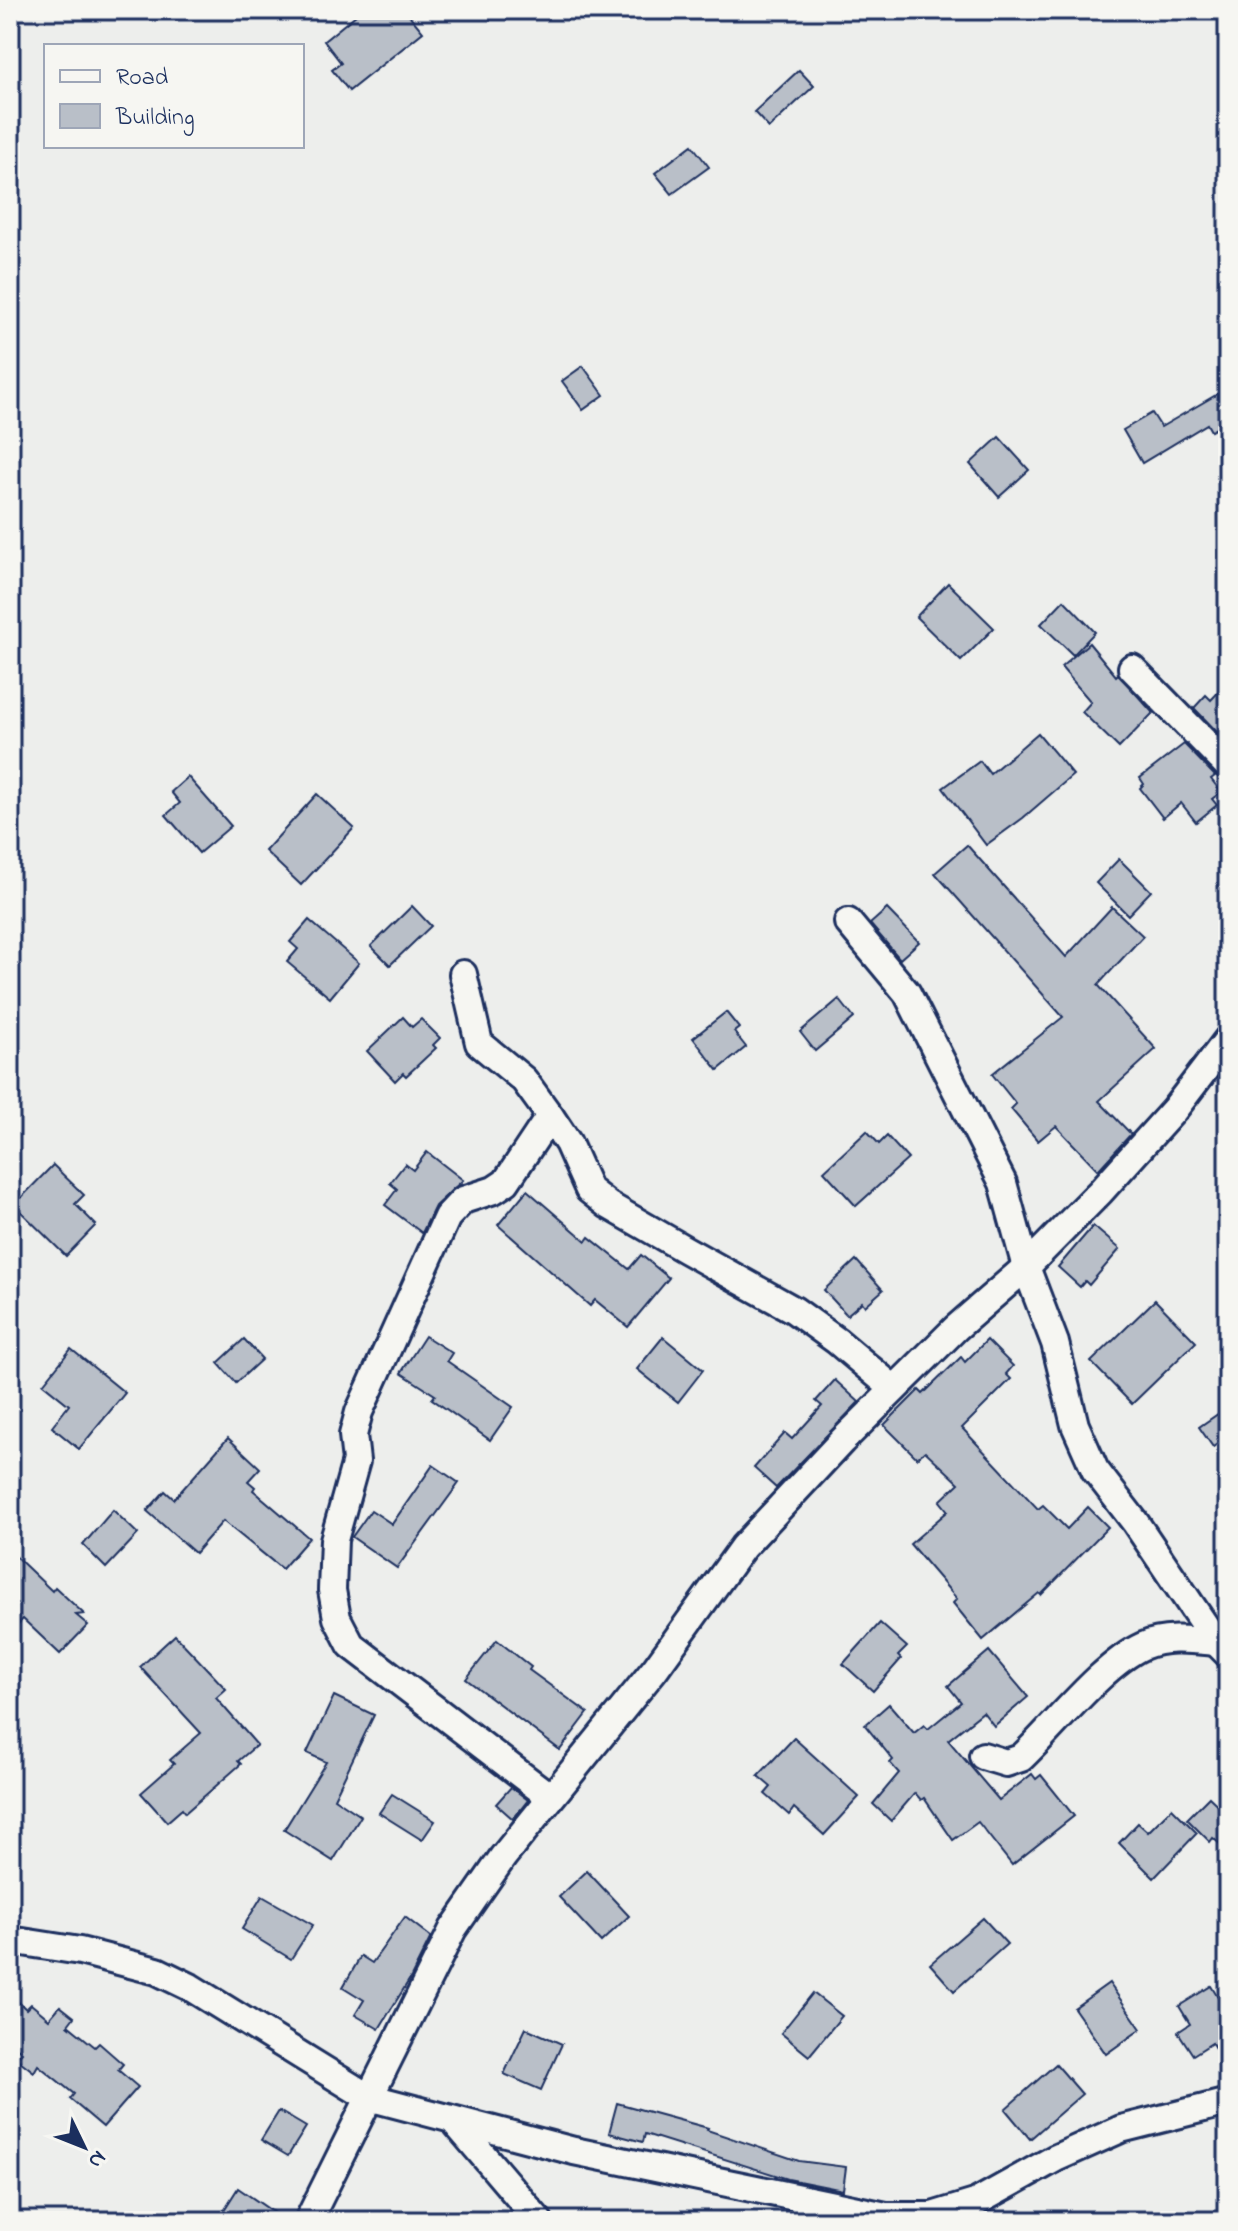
<svg xmlns="http://www.w3.org/2000/svg" width="1238" height="2231" font-family="'Indie Flower',sans-serif">
	<rect width="100%" height="100%" fill="#edeeec"/>
	<filter id="ink" filterUnits="userSpaceOnUse"><feTurbulence type="fractalNoise" baseFrequency=".0125" numOctaves="2"/><feDisplacementMap in="SourceGraphic" scale="16" xChannelSelector="R" yChannelSelector="G"/><feConvolveMatrix kernelMatrix="1 2 1 2 8 2 1 2 1" color-interpolation-filters="sRGB"/></filter>
	<g filter="url(#ink)">
		<g fill="#b9bfc8" stroke="#1b2f5e" stroke-width="2">
			<path d="M 362,10 L 405,10 L 423,32 L 349,91 L 332,70 L 341,63 L 324,41 Z"/>
			<path d="M 799,70 L 814,86 L 769,128 L 754,112 Z"/>
			<path d="M 692,145 L 709,167 L 672,194 L 655,173 Z"/>
			<path d="M 583,366 L 604,395 L 583,410 L 562,381 Z"/>
			<path d="M 1228,388 L 1228,421 L 1211,431 L 1207,424 L 1142,463 L 1123,430 L 1152,413 L 1161,427 Z"/>
			<path d="M 999,437 L 1029,470 L 999,497 L 970,464 Z"/>
			<path d="M 948,583 L 994,628 L 961,661 L 916,617 Z"/>
			<path d="M 1064,600 L 1095,632 L 1073,655 L 1041,624 Z"/>
			<path d="M 1089,643 L 1116,676 L 1118,674 L 1153,713 L 1119,748 L 1082,712 L 1091,702 L 1061,667 Z"/>
			<path d="M 1228,682 L 1228,743 L 1194,708 L 1206,695 L 1211,700 Z"/>
			<path d="M 1038,733 L 1073,775 L 1023,818 L 986,845 L 943,788 L 980,761 L 990,774 Z"/>
			<path d="M 1184,744 L 1215,776 L 1211,779 L 1221,792 L 1212,799 L 1217,805 L 1196,822 L 1181,803 L 1163,818 L 1140,788 L 1144,784 L 1140,778 Z"/>
			<path d="M 188,777 L 231,826 L 199,853 L 166,815 L 180,803 L 171,792 Z"/>
			<path d="M 317,794 L 354,828 L 301,885 L 265,851 Z"/>
			<path d="M 967,845 L 1066,957 L 1112,907 L 1143,936 L 1098,985 L 1156,1049 L 1099,1101 L 1131,1134 L 1098,1170 L 1056,1126 L 1038,1141 L 1011,1109 L 1016,1104 L 992,1074 L 1063,1017 L 935,873 Z"/>
			<path d="M 1119,859 L 1151,891 L 1128,915 L 1096,883 Z"/>
			<path d="M 412,906 L 431,926 L 390,965 L 371,946 Z"/>
			<path d="M 887,909 L 919,942 L 900,959 L 870,924 Z"/>
			<path d="M 309,920 L 359,963 L 330,998 L 287,962 L 298,949 L 290,942 Z"/>
			<path d="M 839,999 L 854,1018 L 815,1051 L 800,1032 Z"/>
			<path d="M 726,1012 L 739,1028 L 734,1032 L 746,1047 L 718,1070 L 693,1038 Z"/>
			<path d="M 403,1017 L 412,1027 L 421,1019 L 440,1038 L 433,1045 L 436,1048 L 406,1076 L 403,1073 L 395,1081 L 367,1051 Z"/>
			<path d="M 867,1131 L 879,1144 L 887,1136 L 908,1159 L 856,1206 L 824,1171 Z"/>
			<path d="M 427,1152 L 463,1180 L 435,1206 L 422,1233 L 385,1205 L 397,1189 L 390,1183 L 405,1164 L 413,1170 Z"/>
			<path d="M 53,1165 L 84,1195 L 75,1204 L 96,1225 L 66,1256 L 14,1205 Z"/>
			<path d="M 527,1190 L 586,1241 L 589,1237 L 629,1269 L 641,1255 L 669,1278 L 628,1327 L 595,1300 L 590,1306 L 498,1225 Z"/>
			<path d="M 1093,1226 L 1120,1249 L 1089,1285 L 1085,1281 L 1080,1287 L 1058,1267 Z"/>
			<path d="M 856,1260 L 883,1290 L 865,1306 L 862,1302 L 847,1315 L 824,1290 Z"/>
			<path d="M 1155,1300 L 1196,1342 L 1132,1404 L 1091,1362 Z"/>
			<path d="M 425,1336 L 452,1353 L 447,1361 L 513,1407 L 490,1440 L 432,1399 L 435,1395 L 401,1373 Z"/>
			<path d="M 663,1337 L 703,1370 L 678,1402 L 637,1369 Z"/>
			<path d="M 244,1339 L 262,1359 L 236,1383 L 218,1363 Z"/>
			<path d="M 987,1340 L 1013,1366 L 1006,1374 L 1011,1379 L 962,1428 L 1038,1509 L 1043,1505 L 1067,1529 L 1088,1507 L 1108,1527 L 1041,1595 L 1039,1593 L 983,1640 L 953,1603 L 957,1599 L 910,1544 L 948,1511 L 940,1501 L 959,1483 L 925,1451 L 917,1458 L 884,1425 L 919,1390 L 923,1394 L 961,1357 L 965,1362 Z"/>
			<path d="M 71,1349 L 125,1393 L 79,1449 L 52,1427 L 69,1405 L 43,1384 Z"/>
			<path d="M 835,1380 L 859,1402 L 776,1488 L 754,1468 L 785,1433 L 792,1439 L 822,1406 L 816,1401 Z"/>
			<path d="M 1228,1407 L 1228,1436 L 1213,1447 L 1199,1427 Z"/>
			<path d="M 228,1438 L 260,1468 L 248,1481 L 255,1487 L 253,1490 L 309,1538 L 282,1569 L 223,1521 L 195,1553 L 147,1511 L 165,1491 L 174,1499 Z"/>
			<path d="M 433,1465 L 459,1483 L 397,1568 L 352,1537 L 371,1510 L 392,1524 Z"/>
			<path d="M 113,1510 L 138,1534 L 106,1568 L 83,1545 Z"/>
			<path d="M 10,1551 L 52,1591 L 55,1587 L 84,1614 L 76,1615 L 88,1625 L 60,1654 L 23,1619 L 10,1632 Z"/>
			<path d="M 880,1623 L 907,1647 L 898,1656 L 901,1659 L 873,1691 L 843,1664 Z"/>
			<path d="M 175,1635 L 226,1689 L 216,1698 L 257,1745 L 238,1761 L 241,1764 L 185,1813 L 182,1809 L 167,1822 L 141,1793 L 174,1764 L 170,1760 L 201,1733 L 140,1667 Z"/>
			<path d="M 497,1640 L 531,1667 L 529,1670 L 588,1713 L 560,1750 L 466,1679 Z"/>
			<path d="M 989,1651 L 1028,1697 L 994,1726 L 983,1712 L 948,1740 L 999,1800 L 1032,1774 L 1036,1779 L 1041,1775 L 1074,1816 L 1012,1865 L 978,1822 L 953,1840 L 924,1798 L 921,1800 L 915,1793 L 891,1821 L 873,1804 L 899,1773 L 890,1763 L 893,1760 L 865,1725 L 889,1704 L 914,1733 L 924,1725 L 928,1729 L 961,1702 L 948,1686 Z"/>
			<path d="M 334,1696 L 374,1715 L 334,1798 L 361,1816 L 333,1861 L 284,1830 L 326,1762 L 307,1753 Z"/>
			<path d="M 794,1738 L 859,1797 L 824,1835 L 794,1808 L 789,1815 L 765,1794 L 771,1787 L 758,1776 Z"/>
			<path d="M 511,1787 L 528,1800 L 513,1819 L 496,1804 Z"/>
			<path d="M 392,1794 L 435,1821 L 422,1840 L 379,1813 Z"/>
			<path d="M 1209,1797 L 1228,1815 L 1228,1851 L 1213,1838 L 1210,1842 L 1187,1819 Z"/>
			<path d="M 1172,1808 L 1197,1833 L 1154,1878 L 1119,1843 L 1138,1823 L 1148,1832 Z"/>
			<path d="M 587,1871 L 629,1916 L 601,1942 L 559,1897 Z"/>
			<path d="M 262,1896 L 313,1925 L 291,1959 L 242,1929 Z"/>
			<path d="M 405,1917 L 431,1937 L 411,1977 L 379,2029 L 355,2015 L 364,2000 L 343,1987 L 361,1956 L 372,1963 Z"/>
			<path d="M 983,1918 L 1007,1944 L 954,1991 L 930,1964 Z"/>
			<path d="M 1109,1983 L 1141,2029 L 1106,2054 L 1074,2008 Z"/>
			<path d="M 1211,1986 L 1228,2014 L 1228,2071 L 1212,2043 L 1193,2055 L 1178,2032 L 1190,2024 L 1179,2006 Z"/>
			<path d="M 813,1993 L 842,2016 L 809,2056 L 781,2033 Z"/>
			<path d="M 10,1994 L 26,2009 L 31,2004 L 49,2019 L 60,2006 L 74,2017 L 68,2025 L 95,2047 L 99,2043 L 123,2064 L 118,2070 L 138,2087 L 103,2127 L 70,2099 L 74,2094 L 38,2065 L 34,2072 L 16,2058 L 22,2052 L 10,2042 Z"/>
			<path d="M 526,2028 L 562,2044 L 541,2090 L 504,2074 Z"/>
			<path d="M 1056,2064 L 1082,2094 L 1030,2139 L 1005,2109 Z"/>
			<path d="M 617,2103 L 708,2128 L 707,2130 L 799,2161 L 846,2167 L 843,2190 L 788,2179 L 645,2134 L 643,2142 L 609,2133 Z"/>
			<path d="M 279,2111 L 306,2127 L 288,2156 L 261,2140 Z"/>
			<path d="M 238,2188 L 286,2221 L 217,2221 Z"/>
		</g>
		<g fill="none" stroke-linecap="round" stroke-linejoin="round">
			<defs>
				<g id="minor">
					<path d="M 1132,668 L 1228,766"/>
					<path d="M 848,922 L 907,993 L 1003,1183 L 1026,1267 L 1100,1192 L 1174,1110 L 1228,1039"/>
					<path d="M 463,974 L 479,1043 L 524,1080 L 550,1116"/>
					<path d="M 983,1756 L 1006,1763 L 1021,1758 C 1054,1727 1103,1664 1143,1646 C 1165,1636 1193,1640 1216,1642"/>
					<path d="M 550,1797 L 351,1645 L 337,1618 L 332,1590 L 334,1540 L 356,1461 L 353,1435 L 359,1412 L 447,1217 L 463,1200 L 494,1190 L 506,1182 L 550,1116 L 568,1143 L 589,1190 L 608,1205 L 686,1250 L 794,1310 L 837,1341 L 894,1389"/>
					<path d="M 10,1940 L 80,1951 L 157,1971 L 190,1987 L 368,2097 L 574,2151 L 886,2216 L 932,2216 L 975,2203 L 1056,2158 L 1121,2129 L 1228,2102"/>
					<path d="M 454,2121 L 539,2221"/>
					<path d="M 308,2221 L 453,1929 L 503,1857 L 655,1669 L 743,1547 L 842,1441 L 956,1328 L 1026,1267 L 1055,1343 L 1075,1425 L 1095,1470 L 1135,1522 L 1216,1642 L 1228,1654"/>
				</g>
			</defs>
			<use href="#minor" stroke="#1b2f5e" stroke-width="32"/>
			<use href="#minor" stroke="#f6f6f2" stroke-width="26"/>
		</g>
	</g>
	<rect width="1238" height="2231" fill="none" stroke="#f6f6f2" stroke-width="40"/>
	<rect x="20" y="20" width="1198" height="2191" fill="none" stroke="#1b2f5e" stroke-width="3" filter="url(#ink)"/>
	<rect x="44" y="44" width="260" height="104" fill="#f6f6f2" stroke="#9ea6b7" stroke-width="2"/>
	<rect x="60" y="70" width="40" height="12" fill="#f6f6f2" stroke="#9ea6b7" stroke-width="2"/>
	<text x="116" y="84" font-size="24" fill="#1b2f5e">Road</text>
	<rect x="60" y="104" width="40" height="24" fill="#b9bfc8" stroke="#9ea6b7" stroke-width="2"/>
	<text x="116" y="124" font-size="24" fill="#1b2f5e">Building</text>
	<g transform="translate(84 2147) rotate(133)" stroke="#f6f6f2" stroke-width="6" paint-order="stroke">
	<path d="M0-6L14 30L0 20L-14 30Z" fill="#1b2f5e"/>
	<text y="-12" font-size="22" font-weight="bold" text-anchor="middle" fill="#1b2f5e">N</text>
	</g>
</svg>
